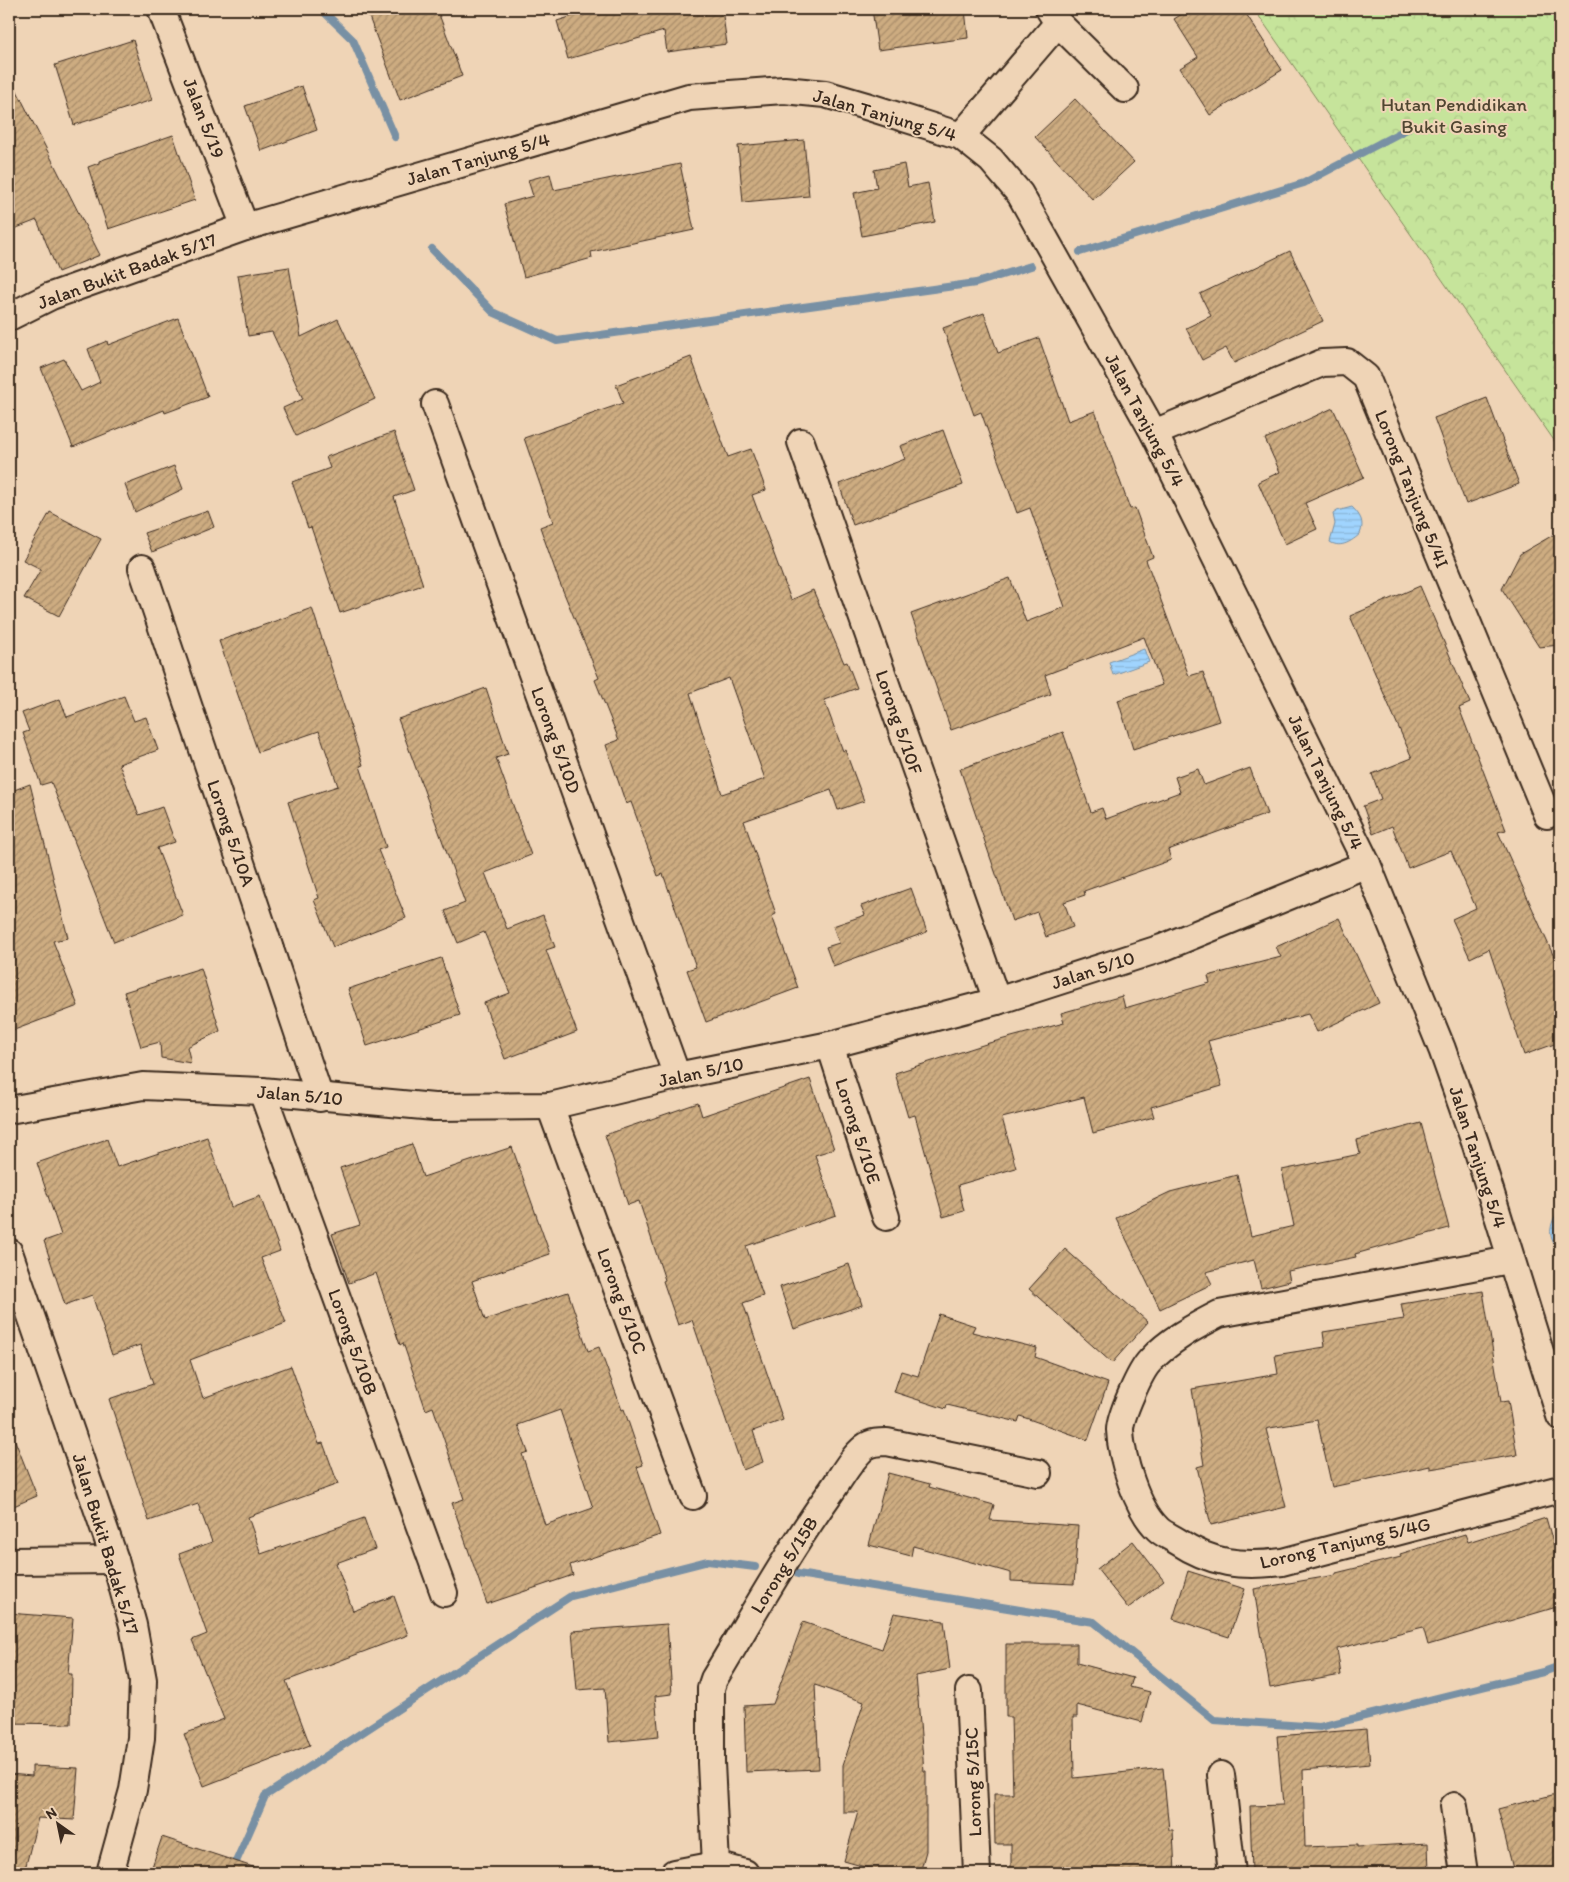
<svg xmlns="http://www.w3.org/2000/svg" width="1569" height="1882" font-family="Itim,sans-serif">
	<defs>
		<pattern id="forest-crowns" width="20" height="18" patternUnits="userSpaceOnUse" patternTransform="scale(1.25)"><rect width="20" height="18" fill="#c6e49b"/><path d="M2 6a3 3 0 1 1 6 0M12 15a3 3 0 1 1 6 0" fill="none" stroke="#abc485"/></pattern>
		<pattern id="water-rules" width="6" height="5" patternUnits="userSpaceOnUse" patternTransform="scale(1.25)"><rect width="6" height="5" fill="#a0d4fe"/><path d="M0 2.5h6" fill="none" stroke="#8bb6d9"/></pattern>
		<pattern id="building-hatch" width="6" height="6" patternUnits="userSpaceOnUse" patternTransform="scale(1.25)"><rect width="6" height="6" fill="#cdac81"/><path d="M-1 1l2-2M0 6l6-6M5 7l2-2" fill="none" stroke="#a88c69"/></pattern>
	</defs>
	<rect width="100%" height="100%" fill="#efd4b6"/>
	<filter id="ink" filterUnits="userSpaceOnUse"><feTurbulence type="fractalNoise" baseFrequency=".02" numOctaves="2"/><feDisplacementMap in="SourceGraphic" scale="10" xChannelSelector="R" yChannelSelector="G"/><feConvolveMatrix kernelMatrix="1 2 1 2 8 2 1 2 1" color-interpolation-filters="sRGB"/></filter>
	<g filter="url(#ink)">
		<path fill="url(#forest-crowns)" stroke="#80875c" d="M 1254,9 L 1560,9 L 1560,449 Z"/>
		<g fill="url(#water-rules)" stroke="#7890a4">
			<path d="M 1352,507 C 1360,515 1365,522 1360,534 C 1352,541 1341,549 1330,542 L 1335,524 L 1333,514 L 1337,511 Z"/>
			<path d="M 1144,649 L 1149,662 L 1113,675 L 1109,662 Z"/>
			<path d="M 1560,1208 L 1560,1249 L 1559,1249 C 1545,1237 1551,1221 1560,1208 Z"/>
		</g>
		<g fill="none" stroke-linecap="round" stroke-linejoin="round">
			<g stroke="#7890a4" stroke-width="8">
				<path d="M 317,9 L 322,10 L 353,40 L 395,137"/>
				<path d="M 432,249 L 493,312 L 557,341 L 976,283 L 1031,266"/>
				<path d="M 1080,252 L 1304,183 L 1407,129"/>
				<path d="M 798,1574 L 1094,1622 L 1214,1720 L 1320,1727 L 1543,1672 L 1560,1666"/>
				<path d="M 231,1873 L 265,1796 L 571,1596 L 708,1561 L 755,1567"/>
			</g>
		</g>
		<g fill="url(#building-hatch)" stroke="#3b2a1e" fill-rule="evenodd">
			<path d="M 366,9 L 437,9 L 462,76 L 400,100 Z"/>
			<path d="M 574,9 L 722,9 L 727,44 L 667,52 L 664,31 L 568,59 L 557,21 L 576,15 Z"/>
			<path d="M 872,9 L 965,9 L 968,38 L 878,50 Z"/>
			<path d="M 1190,9 L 1243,9 L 1282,70 L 1210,115 L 1180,68 L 1198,57 L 1174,19 Z"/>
			<path d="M 133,40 L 152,100 L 74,125 L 55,65 Z"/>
			<path d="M 9,75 L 100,255 L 58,272 L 37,220 L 9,231 Z"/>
			<path d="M 302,86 L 317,130 L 261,151 L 245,106 Z"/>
			<path d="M 1075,99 L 1134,162 L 1093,200 L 1035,137 Z"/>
			<path d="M 173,135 L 195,200 L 108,229 L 88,167 L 99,163 L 99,161 Z"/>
			<path d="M 804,140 L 809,196 L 743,202 L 738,146 Z"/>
			<path d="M 680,164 L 694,230 L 591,252 L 592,258 L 524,277 L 504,204 L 533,196 L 528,180 L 550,174 L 554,190 Z"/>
			<path d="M 904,164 L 908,187 L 928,183 L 935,222 L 862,236 L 854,193 L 877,188 L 874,170 Z"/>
			<path d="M 1290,251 L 1323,321 L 1234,363 L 1226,348 L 1202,360 L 1186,328 L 1211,316 L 1200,294 Z"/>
			<path d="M 289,267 L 301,337 L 338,319 L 375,399 L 296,436 L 283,408 L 303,399 L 272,332 L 248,336 L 238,275 Z"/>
			<path d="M 984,313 L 998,353 L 1039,338 L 1068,421 L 1095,411 L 1130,509 L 1135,508 L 1153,557 L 1146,560 L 1189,676 L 1203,672 L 1219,721 L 1133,749 L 1118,700 L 1162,685 L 1144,637 L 1045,675 L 1051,694 L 951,730 L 911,614 L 1010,578 L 1026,622 L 1065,607 L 1030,508 L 1017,513 L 981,412 L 974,415 L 943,328 Z"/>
			<path d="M 178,318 L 208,397 L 165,413 L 164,410 L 73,447 L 41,368 L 64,359 L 81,391 L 100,382 L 88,349 L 107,341 L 108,345 Z"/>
			<path d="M 691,357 L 728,457 L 751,449 L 766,490 L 752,495 L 791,600 L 813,590 L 844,663 L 847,662 L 857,688 L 824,700 L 843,751 L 845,750 L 864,801 L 838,810 L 831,790 L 744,821 L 776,914 L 772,916 L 798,988 L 706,1022 L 687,970 L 696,967 L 663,874 L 658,876 L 631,802 L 626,804 L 606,745 L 619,740 L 595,680 L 599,678 L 559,581 L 540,527 L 553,522 L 524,438 L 623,403 L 616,385 ZM 729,678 L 765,779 L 722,794 L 690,693 Z"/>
			<path d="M 1487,398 L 1519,484 L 1466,504 L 1434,418 Z"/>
			<path d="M 1333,408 L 1364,477 L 1305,503 L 1317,529 L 1285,544 L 1258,482 L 1280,472 L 1265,439 Z"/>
			<path d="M 943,430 L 963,485 L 853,525 L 839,484 L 905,459 L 900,446 Z"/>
			<path d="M 394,432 L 414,490 L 394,497 L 423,585 L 340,613 L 311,527 L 308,528 L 292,482 L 330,468 L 326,457 Z"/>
			<path d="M 174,466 L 183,489 L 135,512 L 125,485 Z"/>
			<path d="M 208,511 L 214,527 L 152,552 L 144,533 Z"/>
			<path d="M 50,512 L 101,539 L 59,616 L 24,598 L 41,569 L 23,560 Z"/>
			<path d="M 1560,531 L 1560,645 L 1539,647 L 1502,589 L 1520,554 Z"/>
			<path d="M 1420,586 L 1470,703 L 1459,708 L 1506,830 L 1498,832 L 1555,959 L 1560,957 L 1560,1042 L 1524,1055 L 1489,949 L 1470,958 L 1452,919 L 1476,908 L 1451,851 L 1408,868 L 1392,826 L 1373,834 L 1363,806 L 1381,799 L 1372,774 L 1412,758 L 1350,616 Z"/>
			<path d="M 312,608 L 363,765 L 360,766 L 386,847 L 378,850 L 406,918 L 333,947 L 314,900 L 319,898 L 288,802 L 338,786 L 319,731 L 258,752 L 219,641 Z"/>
			<path d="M 486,688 L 508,754 L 496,758 L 531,855 L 485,873 L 507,929 L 543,915 L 555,947 L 546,950 L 577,1032 L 505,1059 L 484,1003 L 510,993 L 484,932 L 458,943 L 445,911 L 465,903 L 398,719 Z"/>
			<path d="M 124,696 L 134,721 L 146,717 L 158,750 L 119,764 L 139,815 L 162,807 L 175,842 L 157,848 L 183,915 L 114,942 L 51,782 L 41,785 L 23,733 L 29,731 L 22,713 L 60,699 L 67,717 Z"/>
			<path d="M 1063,732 L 1091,812 L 1102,808 L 1106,819 L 1180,792 L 1175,777 L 1198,769 L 1204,785 L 1250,768 L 1267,814 L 1168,850 L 1171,860 L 1084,891 L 1085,895 L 1064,902 L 1073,927 L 1046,937 L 1037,912 L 1012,921 L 960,769 Z"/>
			<path d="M 30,784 L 68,938 L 53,941 L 78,1006 L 9,1032 L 9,792 Z"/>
			<path d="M 911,888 L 927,932 L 833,966 L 826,947 L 839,943 L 833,926 L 865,915 L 861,906 Z"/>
			<path d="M 1339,918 L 1379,1003 L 1317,1032 L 1308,1014 L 1208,1041 L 1222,1086 L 1151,1107 L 1154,1117 L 1093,1133 L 1084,1097 L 1002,1118 L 1016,1168 L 958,1185 L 964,1211 L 943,1217 L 915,1115 L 908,1117 L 895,1073 L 989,1043 L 1064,1023 L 1061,1013 L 1122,996 L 1125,1008 L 1210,983 L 1208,976 L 1281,957 L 1276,947 Z"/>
			<path d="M 441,958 L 460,1015 L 367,1046 L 348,989 Z"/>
			<path d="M 201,968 L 220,1031 L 187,1047 L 191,1063 L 161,1058 L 160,1042 L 141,1047 L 124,992 Z"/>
			<path d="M 810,1079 L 834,1149 L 815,1155 L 836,1215 L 746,1246 L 763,1296 L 743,1303 L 783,1420 L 753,1431 L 763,1462 L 743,1470 L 692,1320 L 678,1325 L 663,1281 L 665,1280 L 639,1201 L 628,1205 L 605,1135 L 698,1103 L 702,1116 Z"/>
			<path d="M 1421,1123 L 1449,1228 L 1355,1254 L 1356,1257 L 1288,1271 L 1290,1281 L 1261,1288 L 1254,1260 L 1206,1272 L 1212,1284 L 1160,1309 L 1116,1218 L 1170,1192 L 1237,1175 L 1251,1236 L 1294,1226 L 1282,1170 L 1360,1154 L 1357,1140 Z"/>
			<path d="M 207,1137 L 231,1207 L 260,1196 L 280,1251 L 261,1258 L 286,1323 L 190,1360 L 203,1398 L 291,1366 L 319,1444 L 323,1443 L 338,1484 L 248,1517 L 261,1554 L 364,1518 L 375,1549 L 336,1563 L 353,1611 L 394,1596 L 408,1635 L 286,1681 L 310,1745 L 204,1786 L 184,1734 L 224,1719 L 192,1640 L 207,1634 L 179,1554 L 212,1542 L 198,1504 L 149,1521 L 109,1399 L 153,1384 L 140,1345 L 112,1355 L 92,1295 L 65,1305 L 44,1241 L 61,1235 L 37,1163 L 107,1139 L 117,1167 Z"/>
			<path d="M 412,1144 L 423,1177 L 512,1147 L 550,1254 L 472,1281 L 485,1320 L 568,1292 L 588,1351 L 599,1347 L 622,1410 L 624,1409 L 643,1465 L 637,1467 L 660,1535 L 570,1565 L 573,1575 L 487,1604 L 452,1503 L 464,1499 L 433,1407 L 426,1410 L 403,1343 L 400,1345 L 376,1273 L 349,1283 L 332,1234 L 360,1225 L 340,1168 ZM 560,1410 L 593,1508 L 545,1525 L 522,1454 L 528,1452 L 518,1425 Z"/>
			<path d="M 1065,1249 L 1148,1322 L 1112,1363 L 1029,1289 Z"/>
			<path d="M 849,1264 L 862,1305 L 794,1329 L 780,1287 Z"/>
			<path d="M 1483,1291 L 1501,1402 L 1508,1401 L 1517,1455 L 1430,1469 L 1430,1466 L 1332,1487 L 1317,1420 L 1270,1428 L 1266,1429 L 1286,1507 L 1211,1525 L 1197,1467 L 1204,1465 L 1192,1389 L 1278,1374 L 1275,1355 L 1325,1347 L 1323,1332 L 1404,1319 L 1401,1304 Z"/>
			<path d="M 939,1314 L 975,1326 L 972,1332 L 1037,1348 L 1035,1357 L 1108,1383 L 1088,1440 L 1020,1416 L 1018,1422 L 947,1405 L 946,1409 L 894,1392 L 901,1371 L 918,1376 Z"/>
			<path d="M 9,1428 L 10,1428 L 37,1496 L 9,1508 Z"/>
			<path d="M 888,1473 L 930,1484 L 929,1487 L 994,1505 L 990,1520 L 1078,1526 L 1074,1584 L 1011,1581 L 1011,1573 L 913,1546 L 911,1556 L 869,1545 Z"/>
			<path d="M 1546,1518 L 1560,1567 L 1560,1606 L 1428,1645 L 1423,1627 L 1337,1649 L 1341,1675 L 1270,1688 L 1254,1589 L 1336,1575 L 1336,1573 L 1401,1557 L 1400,1554 L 1465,1534 L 1468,1542 Z"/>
			<path d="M 1133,1541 L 1164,1581 L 1128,1608 L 1097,1569 Z"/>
			<path d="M 1188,1571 L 1245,1589 L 1229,1637 L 1173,1619 Z"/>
			<path d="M 9,1613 L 73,1618 L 68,1674 L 72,1674 L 71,1724 L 9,1723 Z"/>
			<path d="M 894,1613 L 944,1621 L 950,1669 L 916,1676 L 924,1771 L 926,1771 L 926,1851 L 920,1873 L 886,1873 L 844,1861 L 858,1812 L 843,1812 L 843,1765 L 864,1702 L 815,1685 L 819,1769 L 746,1772 L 744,1706 L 773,1704 L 803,1622 L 882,1649 Z"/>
			<path d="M 667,1624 L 672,1694 L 655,1696 L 659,1737 L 609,1742 L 605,1688 L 577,1690 L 572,1631 Z"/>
			<path d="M 1006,1644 L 1077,1644 L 1077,1663 L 1133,1678 L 1130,1687 L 1150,1692 L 1142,1722 L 1077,1705 L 1077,1717 L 1073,1717 L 1074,1778 L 1163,1768 L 1169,1830 L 1173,1830 L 1175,1873 L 1011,1873 L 1011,1844 L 995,1844 L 994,1794 L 1013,1794 L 1011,1717 L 1006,1717 Z"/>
			<path d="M 1367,1729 L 1370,1764 L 1303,1770 L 1305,1847 L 1357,1845 L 1357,1847 L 1428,1843 L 1429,1873 L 1252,1873 L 1250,1806 L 1283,1805 L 1277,1736 Z"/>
			<path d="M 32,1766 L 78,1768 L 74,1820 L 38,1818 L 24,1873 L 9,1873 L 9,1774 L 32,1776 Z"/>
			<path d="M 1560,1793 L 1560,1873 L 1514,1873 L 1498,1809 Z"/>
			<path d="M 162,1837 L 259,1869 L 259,1873 L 150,1873 Z"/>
		</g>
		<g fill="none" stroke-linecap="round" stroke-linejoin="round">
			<defs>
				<g id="street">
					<path d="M 161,9 L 245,227"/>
					<path d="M 1049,9 L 1058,23 L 1125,89"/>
					<path d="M 961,136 L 1058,23"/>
					<path d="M 9,317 L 51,296 L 245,227 L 689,97 L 784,90 L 825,94 L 866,106 L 961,136 L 991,160 L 1020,194 L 1154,433 L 1367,864 L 1442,1049 L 1476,1145 L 1560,1416"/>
					<path d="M 435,404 L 677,1076"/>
					<path d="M 1154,433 L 1322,363 L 1347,362 L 1366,377 L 1547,815"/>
					<path d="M 801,442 L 997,1001"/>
					<path d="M 142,568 L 320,1098"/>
					<path d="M 830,1045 L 886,1217"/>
					<path d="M 262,1091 L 444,1593"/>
					<path d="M 550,1106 L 693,1496"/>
					<path d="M 9,1110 L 143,1086 L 262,1091 L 434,1107 L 550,1106 L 677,1076 L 830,1045 L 997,1001 L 1162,948 L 1367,864"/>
					<path d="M 9,1252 L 115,1560 L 133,1625 L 143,1680 L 141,1738 L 133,1790 L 110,1873"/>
					<path d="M 1510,1260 L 1219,1314 C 1194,1327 1169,1340 1150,1361 C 1140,1371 1120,1417 1120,1430 C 1121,1458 1137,1509 1158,1529 C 1163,1534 1171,1537 1177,1541 C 1212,1564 1241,1567 1282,1562 L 1560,1489"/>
					<path d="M 9,1561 L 115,1560"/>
					<path d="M 969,1691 L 977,1873"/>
					<path d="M 1221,1775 L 1232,1873"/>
					<path d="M 1454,1806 L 1464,1873"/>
					<path d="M 716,1865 L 711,1763 L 711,1688 L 714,1679 C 752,1616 788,1552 830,1493 C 841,1478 851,1458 865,1447 C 872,1442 879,1442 887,1442 L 1038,1473"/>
					<path d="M 674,1873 L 716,1865 L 745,1873"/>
				</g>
			</defs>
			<use href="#street" stroke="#3b2a1e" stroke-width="30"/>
			<use href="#street" stroke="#efd4b6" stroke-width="26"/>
		</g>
	</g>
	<g text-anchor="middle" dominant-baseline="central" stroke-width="4" stroke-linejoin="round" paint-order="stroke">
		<g font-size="19" fill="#504631" stroke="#efd4b6">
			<text x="1454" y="104">Hutan Pendidikan<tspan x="1454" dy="22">Bukit Gasing</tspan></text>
		</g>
		<g font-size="19" fill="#3b2a1e" stroke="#efd4b6">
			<text transform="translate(885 115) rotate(16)">Jalan Tanjung 5/4</text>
			<text transform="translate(204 118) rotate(69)">Jalan 5/19</text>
			<text transform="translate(478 159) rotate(-16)">Jalan Tanjung 5/4</text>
			<text transform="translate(127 271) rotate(-20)">Jalan Bukit Badak 5/17</text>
			<text transform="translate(1145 420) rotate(62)">Jalan Tanjung 5/4</text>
			<text transform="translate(1412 489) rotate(68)">Lorong Tanjung 5/4I</text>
			<text transform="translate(899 722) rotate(71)">Lorong 5/10F</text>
			<text transform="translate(556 740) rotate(70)">Lorong 5/10D</text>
			<text transform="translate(1326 782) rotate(64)">Jalan Tanjung 5/4</text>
			<text transform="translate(231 833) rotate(71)">Lorong 5/10A</text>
			<text transform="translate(1093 970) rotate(-18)">Jalan 5/10</text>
			<text transform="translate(701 1072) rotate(-12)">Jalan 5/10</text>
			<text transform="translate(300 1095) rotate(5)">Jalan 5/10</text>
			<text transform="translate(858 1131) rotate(72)">Lorong 5/10E</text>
			<text transform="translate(1478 1157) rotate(72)">Jalan Tanjung 5/4</text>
			<text transform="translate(622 1301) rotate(70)">Lorong 5/10C</text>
			<text transform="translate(353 1342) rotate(70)">Lorong 5/10B</text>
			<text transform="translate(1345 1543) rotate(-13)">Lorong Tanjung 5/4G</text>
			<text transform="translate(106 1544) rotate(73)">Jalan Bukit Badak 5/17</text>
			<text transform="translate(784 1565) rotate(-58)">Lorong 5/15B</text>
			<text transform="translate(973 1782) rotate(-92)">Lorong 5/15C</text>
		</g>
	</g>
	<rect width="1569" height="1882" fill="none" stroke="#efd4b6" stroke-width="30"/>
	<rect x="15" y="15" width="1539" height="1852" fill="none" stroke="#3b2a1e" stroke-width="2" filter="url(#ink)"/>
	<g transform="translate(58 1824) rotate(327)" stroke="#efd4b6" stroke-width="4" paint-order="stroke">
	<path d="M0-4L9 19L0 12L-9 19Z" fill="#3b2a1e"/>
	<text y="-8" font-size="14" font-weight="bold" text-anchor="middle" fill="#3b2a1e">N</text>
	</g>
</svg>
